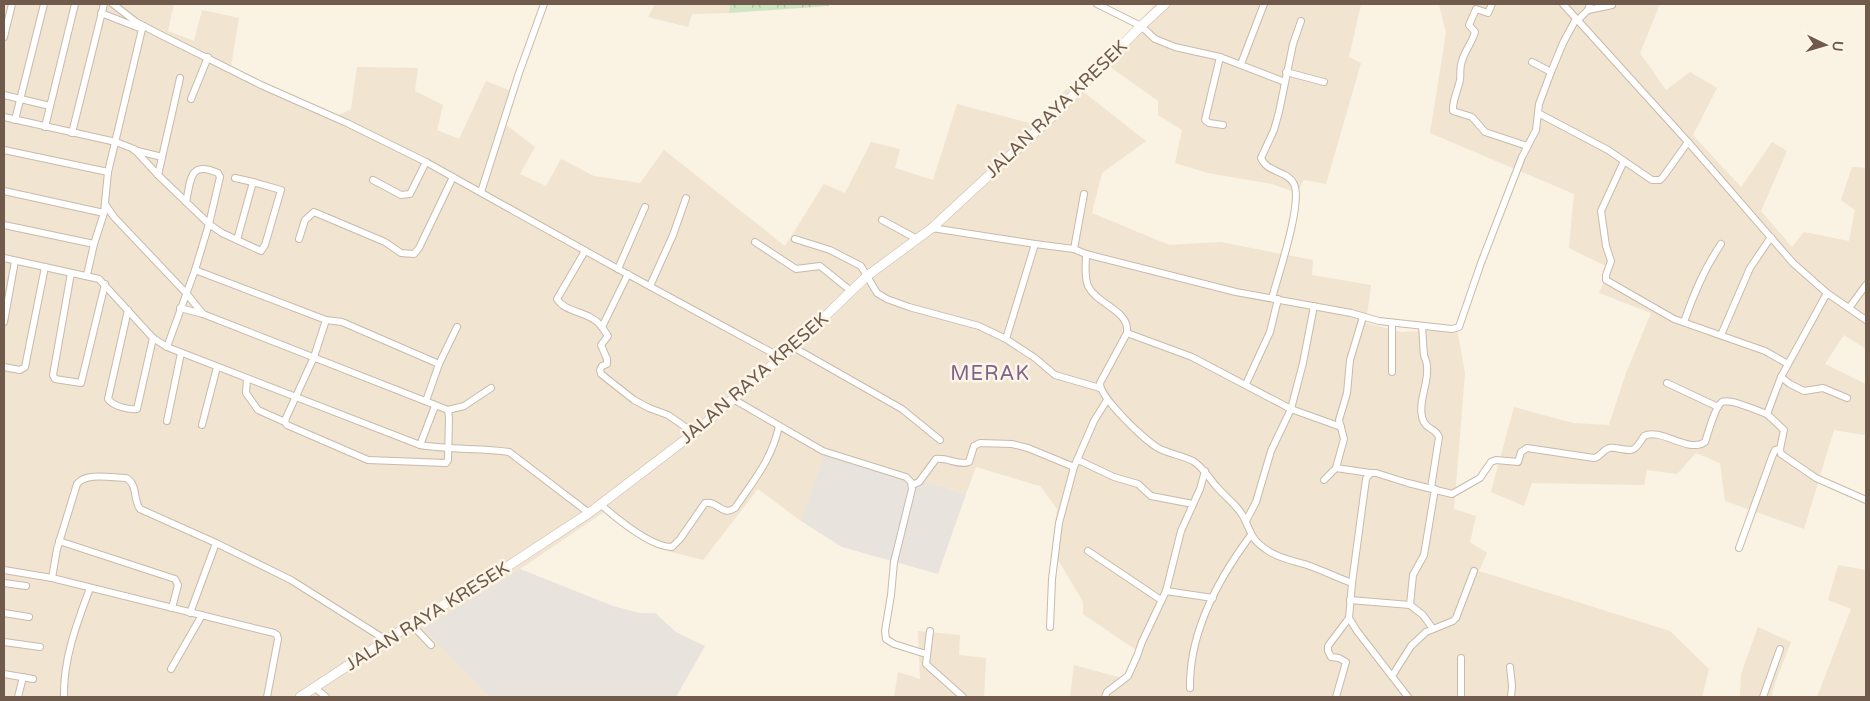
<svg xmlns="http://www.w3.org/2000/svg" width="1870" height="701" font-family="'Varela Round',sans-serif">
	<defs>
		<pattern id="forest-crowns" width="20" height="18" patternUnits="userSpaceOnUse" patternTransform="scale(1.25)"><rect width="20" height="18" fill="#cee6c2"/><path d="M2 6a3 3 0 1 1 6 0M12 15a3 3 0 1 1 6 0" fill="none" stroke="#abbda0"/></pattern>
	</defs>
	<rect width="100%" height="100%" fill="#faf2e2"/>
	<g fill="#f1e4d1">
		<path d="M 4,4 L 174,4 L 168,31 L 194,41 L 202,10 L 239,18 L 231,66 L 333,118 L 351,109 L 357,67 L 418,68 L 415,91 L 443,105 L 437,130 L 459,139 L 486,81 L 511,91 L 501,121 L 535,147 L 520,174 L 546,186 L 561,159 L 594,176 L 640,183 L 664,150 L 785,246 L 824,184 L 845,193 L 871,142 L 900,149 L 895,168 L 933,180 L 957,104 L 1033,124 L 1072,83 L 1146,141 L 1102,173 L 1092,213 L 1169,245 L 1220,242 L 1313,260 L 1312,275 L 1371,285 L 1366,323 L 1401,332 L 1457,329 L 1465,373 L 1454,509 L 1476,516 L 1470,542 L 1487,553 L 1479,571 L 1670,631 L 1709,669 L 1702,697 L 1070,697 L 1074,665 L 1129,680 L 1136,650 L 1083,614 L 1083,602 L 1053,551 L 1057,509 L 1040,486 L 976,467 L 966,494 L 827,452 L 801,521 L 758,489 L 703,560 L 656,548 L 604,512 L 520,569 L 425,628 L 489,697 L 4,697 Z"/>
		<path d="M 655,4 L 730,4 L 729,13 L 692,14 L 688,27 L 648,17 Z"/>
		<path d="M 1155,4 L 1361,4 L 1349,57 L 1361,63 L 1326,184 L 1304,180 L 1297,193 L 1272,184 L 1208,173 L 1175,163 L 1182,130 L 1158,115 L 1158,101 L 1102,61 Z"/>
		<path d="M 1439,4 L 1660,4 L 1640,53 L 1666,90 L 1690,72 L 1717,88 L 1693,135 L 1741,187 L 1772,142 L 1787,151 L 1761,211 L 1792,247 L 1804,232 L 1849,241 L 1855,210 L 1841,200 L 1852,167 L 1866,168 L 1866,349 L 1844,335 L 1825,364 L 1866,384 L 1866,429 L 1864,435 L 1834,430 L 1804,529 L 1725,501 L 1720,463 L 1696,453 L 1677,474 L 1647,470 L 1644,485 L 1532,483 L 1524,506 L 1491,492 L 1514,407 L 1573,423 L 1609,425 L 1626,373 L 1651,313 L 1599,293 L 1610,268 L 1569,248 L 1574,194 L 1430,133 L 1446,33 Z"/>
		<path d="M 1838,565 L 1866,570 L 1866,697 L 1817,697 L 1851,609 L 1828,600 Z"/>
		<path d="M 1758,627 L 1791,642 L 1775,683 L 1771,697 L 1740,697 L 1741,674 Z"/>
		<path d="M 918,631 L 960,635 L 959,655 L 986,658 L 984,697 L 894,697 L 898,672 L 920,679 Z"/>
	</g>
	<g fill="#e9e3dd">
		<path d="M 826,452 L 966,494 L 938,574 L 842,547 L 801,521 Z"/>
		<path d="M 520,569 L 613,606 L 640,613 L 655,613 L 676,632 L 705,646 L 676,697 L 489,697 L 424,628 Z"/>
	</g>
	<path fill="url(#forest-crowns)" d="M 730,4 L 830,4 L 828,6 L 729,13 Z"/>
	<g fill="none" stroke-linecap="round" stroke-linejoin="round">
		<defs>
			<g id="street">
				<path d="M 113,4 L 136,22 L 159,34 L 261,85 L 347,123 L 426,162 L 618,269 L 780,357"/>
				<path d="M 1097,4 L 1141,26 L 1155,39 L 1175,47 L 1220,57 L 1285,82"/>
				<path d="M 1492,4 L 1488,13 L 1476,9 L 1469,25 L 1475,32 C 1472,43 1465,50 1462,61 C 1459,68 1461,73 1460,80 C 1458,90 1452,101 1453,111 L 1472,117 L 1485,132 L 1527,146"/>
				<path d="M 1563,4 L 1688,142 L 1793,263 L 1827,293 L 1866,320"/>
				<path d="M 1588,10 L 1612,5"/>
				<path d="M 101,13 L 142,29"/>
				<path d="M 1578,20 L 1588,10 L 1590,4"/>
				<path d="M 4,37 L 12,4"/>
				<path d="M 1220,57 L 1205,120 L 1209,123 L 1223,125"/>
				<path d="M 1532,62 L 1551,72"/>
				<path d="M 1241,64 L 1264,4"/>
				<path d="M 1286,72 L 1324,82"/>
				<path d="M 4,95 L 50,106"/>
				<path d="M 191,99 L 208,57"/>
				<path d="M 1538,113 L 1608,150 L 1652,180 L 1660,180 L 1663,177 L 1688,142"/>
				<path d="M 4,117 L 116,142 L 134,149 L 158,175 L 209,224 L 222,233 L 261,251 L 265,245 L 281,190 L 253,182 L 237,240"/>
				<path d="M 15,120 L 44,4"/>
				<path d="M 45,127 L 75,4"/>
				<path d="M 72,133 L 104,4"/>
				<path d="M 4,150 L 108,172"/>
				<path d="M 134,150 L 162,157"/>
				<path d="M 1624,161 L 1601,211 L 1606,246 L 1611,261 L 1606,275 L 1606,280 L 1674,319 L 1765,351 L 1788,364"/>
				<path d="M 158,175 L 180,78"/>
				<path d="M 235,178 L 253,182"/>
				<path d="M 373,180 L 401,195 L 410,194 L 426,162"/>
				<path d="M 4,191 L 104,213"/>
				<path d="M 481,192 L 519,73 L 544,4"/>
				<path d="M 105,204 L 114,217 L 186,293 L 203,314 L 448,410 L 449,418 L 448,460 L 446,463 L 368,460 L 287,425 L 285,422 L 286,418 L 314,357 L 326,320"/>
				<path d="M 882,220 L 917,239"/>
				<path d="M 4,225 L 94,244"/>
				<path d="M 932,228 L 1035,244 L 1074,249 L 1086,254 L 1236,292 L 1351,313 L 1379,321 L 1452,329 L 1459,327 L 1481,263 L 1522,157 L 1536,130 L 1539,104 L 1551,72 L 1563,43 L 1576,19"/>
				<path d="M 299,239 L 305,220 L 314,212 L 385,242 L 401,253 L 414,254 L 419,248 L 453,177"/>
				<path d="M 795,239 L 830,250 L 861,266 L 877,293 L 887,299 L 909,307 L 979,326 L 1006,339 L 1035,358 L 1055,375 L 1100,388"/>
				<path d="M 755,242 L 796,269 L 820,266 L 851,291"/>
				<path d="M 1074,249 L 1084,194"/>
				<path d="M 585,251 L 557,299 C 566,314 589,310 602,327"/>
				<path d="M 1086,254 C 1086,264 1084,276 1088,286 C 1097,305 1130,310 1127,333 L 1100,383 C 1099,397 1147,443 1160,449 C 1171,454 1183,456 1193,461 C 1203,467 1208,477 1216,486 C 1226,498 1239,506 1245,520 C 1252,535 1252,540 1267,550 C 1279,559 1296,561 1310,566 C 1324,571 1338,578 1352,583"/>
				<path d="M 4,258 L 99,279 L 153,338 L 167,347 L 420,445 C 450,450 480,448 509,452 L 589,513"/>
				<path d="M 618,269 L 645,207"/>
				<path d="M 195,270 L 326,320 L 342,322 L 439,364 L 426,401"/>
				<path d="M 71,273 L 53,375 L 55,379 L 81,383 L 105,284"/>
				<path d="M 628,274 L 602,327 L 608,336 L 601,345 L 607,359 L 607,364 L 602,366 L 600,370 L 601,374 L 634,400 L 649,408 L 668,415 L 694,433"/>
				<path d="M 87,275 L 94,244 L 104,213 L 108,172 L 142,29 L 144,26"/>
				<path d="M 650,286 L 673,235 L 686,198"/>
				<path d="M 1272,298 C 1278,276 1303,202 1294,184 C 1287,170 1267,173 1261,158 L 1274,130 L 1279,112 L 1293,44 L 1301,21"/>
				<path d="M 180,308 L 203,314"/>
				<path d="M 1849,308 L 1866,285"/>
				<path d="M 128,310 L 108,399 C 113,406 128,410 137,409 L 153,338"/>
				<path d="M 4,322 L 15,261"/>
				<path d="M 1684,322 C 1694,293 1704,269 1721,244"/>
				<path d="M 1422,327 C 1423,336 1423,346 1424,355 C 1425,359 1427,362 1427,366 C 1429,384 1418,400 1422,417 C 1425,430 1436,428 1439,437 L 1431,488"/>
				<path d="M 1127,333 L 1192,357 L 1291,409 L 1341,427"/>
				<path d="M 1721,335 L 1750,268 L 1771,237"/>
				<path d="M 1006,339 L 1035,244"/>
				<path d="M 167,347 L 195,270 L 209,224 L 220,177 L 218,173 C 189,160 191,180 186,202"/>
				<path d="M 793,347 L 902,409 L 940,440"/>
				<path d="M 439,364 L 457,327"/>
				<path d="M 4,367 L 20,370 L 25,367 L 45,267"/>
				<path d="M 1392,372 L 1392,323"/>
				<path d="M 1781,377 L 1790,384 L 1804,391 L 1823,388 L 1847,398"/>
				<path d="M 247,379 L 246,393 L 258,410 L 285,422"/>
				<path d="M 1667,383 L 1718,407"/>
				<path d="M 1246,384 L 1270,332 L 1278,299"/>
				<path d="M 733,399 L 823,451 L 906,477 L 911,482 L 912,489 L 894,562 L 891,595 L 885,631 L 886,639 L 894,644 L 926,654"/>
				<path d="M 448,410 L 464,406 L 491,388"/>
				<path d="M 1767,414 L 1784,430 L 1780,449 L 1781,454 L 1816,478 L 1866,500"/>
				<path d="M 167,421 L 181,353"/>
				<path d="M 202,425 L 217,367"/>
				<path d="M 420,445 L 435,406"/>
				<path d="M 1078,460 L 1114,477 L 1138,484 L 1151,496 L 1193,504"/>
				<path d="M 1336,468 L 1370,473"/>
				<path d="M 1324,480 L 1336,468 L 1344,439 L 1339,420 L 1347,393 L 1350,360 L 1363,317"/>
				<path d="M 912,485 L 919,482 L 936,459 C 947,457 958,466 969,462 L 974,446 L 980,443 L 1012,444 L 1028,448 L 1074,467"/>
				<path d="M 600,504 C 616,518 650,547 672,547 L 680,539 L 705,503 C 718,500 721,517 735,508 C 754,480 772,459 779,426"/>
				<path d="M 1246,521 L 1256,502 L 1271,451 L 1291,409 L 1303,363 L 1314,306"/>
				<path d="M 59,541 L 175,579 L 178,585 L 172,608"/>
				<path d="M 1739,548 L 1772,457 L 1775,450 L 1780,449"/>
				<path d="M 1088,551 L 1161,600"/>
				<path d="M 4,570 L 52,578 L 274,633 L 277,635 L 278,639 L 267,697"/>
				<path d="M 52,578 L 57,549 L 77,484 C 86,472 112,478 126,478 C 138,484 133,500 140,509 L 216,543 L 291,580 L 386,640"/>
				<path d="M 4,583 L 26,586"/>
				<path d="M 1166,591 L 1213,598"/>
				<path d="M 1350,600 L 1410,605"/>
				<path d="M 4,613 L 29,617"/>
				<path d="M 190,613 L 216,543"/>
				<path d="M 411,624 L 431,645"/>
				<path d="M 1050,627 L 1052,579 L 1059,523 L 1074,467 L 1094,421 L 1107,400"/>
				<path d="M 1433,629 L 1423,615 L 1410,605 L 1413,575 L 1424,555 L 1435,489"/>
				<path d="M 930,631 L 926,664 L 963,697"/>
				<path d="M 4,642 L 40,647"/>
				<path d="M 1461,658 L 1461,697"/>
				<path d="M 1510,667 L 1512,686 L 1511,697"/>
				<path d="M 171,669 L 202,615"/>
				<path d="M 4,674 L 33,679"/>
				<path d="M 1392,676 L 1411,646 L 1426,632 L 1453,621 L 1456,618 L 1474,571"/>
				<path d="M 314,687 L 326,697"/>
				<path d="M 1190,688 C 1189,633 1218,579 1251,535"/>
				<path d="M 18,697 L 23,677"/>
				<path d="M 64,697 C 63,659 77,623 90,588"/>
				<path d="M 1105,697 L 1107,692 L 1128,676 L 1137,656 L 1142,642 L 1166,591 L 1181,531 L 1200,489 L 1205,471"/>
				<path d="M 1336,697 L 1346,662 L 1339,658 L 1331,657 L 1328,651 L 1328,646 L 1349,618"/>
				<path d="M 1408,697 L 1357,631 L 1349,618 L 1352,583 L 1366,479 L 1370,473 L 1376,473 L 1408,483 L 1452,494 L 1480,478 L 1491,462 L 1496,460 L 1518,462 L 1521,452 L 1527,448 L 1594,458 C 1600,457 1601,452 1607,449 C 1610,447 1611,448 1615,448 C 1633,451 1634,453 1644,436 C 1661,427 1688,454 1705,442 C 1708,434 1715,406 1722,402 C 1730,398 1758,411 1767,414 L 1781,377 L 1827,293"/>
				<path d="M 1763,697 L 1780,649"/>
			</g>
			<path id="secondary" d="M 300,697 L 411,624 L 496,574 L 589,513 L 694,433 L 793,347 L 867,276 L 932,228 L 1055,114 L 1141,26 L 1165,4"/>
		</defs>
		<use href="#street" stroke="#c9baaa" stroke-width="8"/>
		<use href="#secondary" stroke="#cebcaa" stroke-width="10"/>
		<use href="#street" stroke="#fff" stroke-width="6"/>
		<use href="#secondary" stroke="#fff" stroke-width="9"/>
	</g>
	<g text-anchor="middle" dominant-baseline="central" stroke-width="5" stroke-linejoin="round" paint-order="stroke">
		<g font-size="18" fill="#6f5a4b" stroke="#fdf6e8">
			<text transform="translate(1056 109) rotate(-44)">JALAN RAYA KRESEK</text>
			<text transform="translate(754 378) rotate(-41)">JALAN RAYA KRESEK</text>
			<text transform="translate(427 616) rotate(-32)">JALAN RAYA KRESEK</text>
		</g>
		<g font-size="20" letter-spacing="1" fill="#80638c" stroke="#fdf6e8">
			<text x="990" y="374">MERAK</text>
		</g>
	</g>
	<rect width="1870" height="701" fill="none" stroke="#6f5a4b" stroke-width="10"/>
	<g transform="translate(1825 45) rotate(95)" stroke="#fdf6e8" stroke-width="4" paint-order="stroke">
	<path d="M0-4L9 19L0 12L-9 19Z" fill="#6f5a4b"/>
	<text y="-8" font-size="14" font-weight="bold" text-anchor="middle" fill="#6f5a4b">U</text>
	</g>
</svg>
